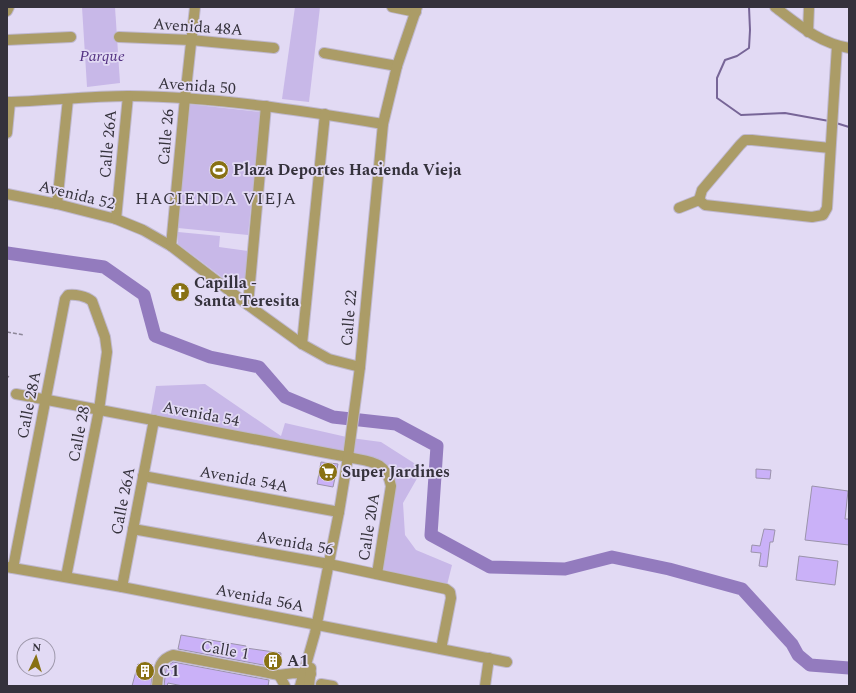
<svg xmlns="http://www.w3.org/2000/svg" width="856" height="693" font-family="Spectral,serif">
	<rect width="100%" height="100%" fill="#e2daf4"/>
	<g fill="#c8b8e8">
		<path d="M 82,7 L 115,7 L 120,83 L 87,87 Z"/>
		<path d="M 295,7 L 320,7 L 309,102 L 282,99 Z"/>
		<path d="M 188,104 L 261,112 L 248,235 L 178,228 Z"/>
		<path d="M 178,232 L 220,236 L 219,247 L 248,251 L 246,287 L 239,290 L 178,244 Z"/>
		<path d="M 205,384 L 281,436 L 285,423 L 351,438 L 381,442 L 417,465 L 419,475 L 403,503 L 405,535 L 416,550 L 452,565 L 446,589 L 377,574 L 391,486 L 384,468 L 150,419 L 156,386 Z"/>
	</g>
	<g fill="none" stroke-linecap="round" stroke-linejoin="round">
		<g stroke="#776597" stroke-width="2">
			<path d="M 749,7 L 750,30 L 749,48 L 737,56 L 725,60 L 717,78 L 717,98 L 741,115 L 785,113 L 829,121"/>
			<path d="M 836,123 L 849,127"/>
		</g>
		<path stroke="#937bbe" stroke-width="13" d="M 7,253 L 104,267 L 144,295 L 155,336 L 210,357 L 259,367 L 285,397 L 333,417 L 396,424 L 437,446 L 431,535 L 490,567 L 565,569 L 612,557 L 669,569 L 742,589 L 792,644 L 798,655 L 810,665 L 849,668"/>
	</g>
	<g fill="#cab1f8" stroke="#9b93ab">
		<path d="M 321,462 L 338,464 L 333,487 L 317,484 Z"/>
		<path d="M 756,469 L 771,470 L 770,479 L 756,478 Z"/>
		<path d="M 812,486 L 848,491 L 845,519 L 849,519 L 849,545 L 805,540 Z"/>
		<path d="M 764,529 L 775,530 L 773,542 L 770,542 L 767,567 L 759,566 L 761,553 L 751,552 L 752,545 L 760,546 Z"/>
		<path d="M 799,556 L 838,561 L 835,585 L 796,580 Z"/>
		<path d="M 181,635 L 234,644 L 246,646 L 246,648 L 281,653 L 279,668 L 178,649 Z"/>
		<path d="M 173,662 L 269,680 L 268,686 L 183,686 L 168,683 L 167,686 L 164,686 L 166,669 L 169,665 Z"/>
		<path d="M 138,664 L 153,667 L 151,686 L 132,686 Z"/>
	</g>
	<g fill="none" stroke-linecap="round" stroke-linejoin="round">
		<defs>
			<g id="minor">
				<path d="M 392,7 L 416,12"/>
				<path d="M 775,7 C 799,25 819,43 849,48"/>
				<path d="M 7,11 L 9,7"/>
				<path d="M 808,32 L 809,7"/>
				<path d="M 119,37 L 191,40 L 274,48"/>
				<path d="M 7,40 L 71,37"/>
				<path d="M 324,53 L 397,66"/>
				<path d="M 7,102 C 47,101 88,96 129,96 C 214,97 299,110 383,124"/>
				<path d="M 7,133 L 10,102"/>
				<path d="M 7,194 L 57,204 L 116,219 L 143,230 L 171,246 L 248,305 L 302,344 L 329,359 L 360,367"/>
				<path d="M 699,200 L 705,205 L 812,217 L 823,215 L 827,208 L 837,46"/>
				<path d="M 699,200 L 702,190 L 740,145 L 745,140 L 752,140 L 830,148"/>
				<path d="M 57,204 L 68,99"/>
				<path d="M 679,208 L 699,200"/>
				<path d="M 116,219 L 128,96"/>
				<path d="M 171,246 L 185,98 L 195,7"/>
				<path d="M 248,305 L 266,106"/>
				<path d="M 302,344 L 325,114"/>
				<path d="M 16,394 L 348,457 C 370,462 386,460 391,486 L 377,574"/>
				<path d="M 143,476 L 339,512"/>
				<path d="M 133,529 L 329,564 L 446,589 L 450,592 L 451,598 L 441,649"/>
				<path d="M 7,567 L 122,587 L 507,662"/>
				<path d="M 13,568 L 65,299 L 68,295 C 75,294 86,296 92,301 L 105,337 L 107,352 L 99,410 L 66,577"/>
				<path d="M 122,587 L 154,420"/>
				<path d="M 279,675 L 285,686"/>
				<path d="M 321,684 L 333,686"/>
				<path d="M 157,686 C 159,672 157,660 173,655 L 279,675 L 294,673 L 311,674"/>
				<path d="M 300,686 L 315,633 L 339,512 L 348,457 L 360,367 L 383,124 L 397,66 L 417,7"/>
				<path d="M 309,686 L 311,668"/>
				<path d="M 485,686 L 489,658"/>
			</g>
		</defs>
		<use href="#minor" stroke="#bfb8cf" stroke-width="12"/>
		<g stroke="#8d8799" stroke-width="1.5" stroke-dasharray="4 2" stroke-linecap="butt">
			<path d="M 7,332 L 24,335"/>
			<path d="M 7,376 L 9,377"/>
		</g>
		<use href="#minor" stroke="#ab9c67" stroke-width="10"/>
	</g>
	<defs>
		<symbol id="stadium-disc" viewBox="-11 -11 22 22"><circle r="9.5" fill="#887113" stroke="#e2daf4"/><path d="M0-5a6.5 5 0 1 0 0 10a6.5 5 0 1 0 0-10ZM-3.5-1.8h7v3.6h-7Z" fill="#fff"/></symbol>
		<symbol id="church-disc" viewBox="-11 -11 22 22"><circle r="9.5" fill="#887113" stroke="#e2daf4"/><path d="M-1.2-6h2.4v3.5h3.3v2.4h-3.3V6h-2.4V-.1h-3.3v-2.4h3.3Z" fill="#fff"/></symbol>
		<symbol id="supermarket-disc" viewBox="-11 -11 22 22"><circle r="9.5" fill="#887113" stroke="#e2daf4"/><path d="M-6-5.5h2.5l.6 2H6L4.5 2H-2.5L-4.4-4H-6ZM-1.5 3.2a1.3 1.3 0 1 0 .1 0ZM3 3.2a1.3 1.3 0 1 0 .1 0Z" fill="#fff"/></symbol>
		<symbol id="building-disc" viewBox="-11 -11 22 22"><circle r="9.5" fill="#887113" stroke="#e2daf4"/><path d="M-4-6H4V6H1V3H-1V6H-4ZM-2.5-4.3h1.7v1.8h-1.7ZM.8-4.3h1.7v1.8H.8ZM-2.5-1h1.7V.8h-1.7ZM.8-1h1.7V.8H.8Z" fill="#fff"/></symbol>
	</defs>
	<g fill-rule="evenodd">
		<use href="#stadium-disc" x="208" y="159" width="22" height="22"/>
		<use href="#church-disc" x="169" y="281" width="22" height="22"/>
		<use href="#supermarket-disc" x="317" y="461" width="22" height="22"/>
		<use href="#building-disc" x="262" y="650" width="22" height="22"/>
		<use href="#building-disc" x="134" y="660" width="22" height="22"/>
	</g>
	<g text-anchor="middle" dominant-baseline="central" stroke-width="3.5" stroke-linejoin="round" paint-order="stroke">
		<g font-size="16" fill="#35323c" stroke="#e2daf4">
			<text transform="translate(198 27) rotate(4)">Avenida 48A</text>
			<text transform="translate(197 86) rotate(4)">Avenida 50</text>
			<text transform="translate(166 137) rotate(-85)">Calle 26</text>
			<text transform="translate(108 144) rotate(-85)">Calle 26A</text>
			<text transform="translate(77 195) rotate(14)">Avenida 52</text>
			<text transform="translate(349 318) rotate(-85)">Calle 22</text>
			<text transform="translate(29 405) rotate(-79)">Calle 28A</text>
			<text transform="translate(201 414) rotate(11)">Avenida 54</text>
			<text transform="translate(79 434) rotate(-79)">Calle 28</text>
			<text transform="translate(244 479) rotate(10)">Avenida 54A</text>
			<text transform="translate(123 501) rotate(-79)">Calle 26A</text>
			<text transform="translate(369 527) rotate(-81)">Calle 20A</text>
			<text transform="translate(295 543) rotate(10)">Avenida 56</text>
			<text transform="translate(260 598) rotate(11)">Avenida 56A</text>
			<text transform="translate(225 650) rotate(10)">Calle 1</text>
		</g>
		<g font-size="16" font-style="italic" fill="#543283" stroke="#e2daf4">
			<text x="102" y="56">Parque</text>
		</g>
		<g font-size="16" font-weight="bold" fill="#35323c" stroke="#e2daf4" text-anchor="start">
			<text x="233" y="170">Plaza Deportes Hacienda Vieja</text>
			<text x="194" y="283">Capilla -<tspan x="194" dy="18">Santa Teresita</tspan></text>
			<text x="342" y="472">Super Jardines</text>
			<text x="287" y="661">A1</text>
			<text x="159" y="671">C1</text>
		</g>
		<g font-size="17" letter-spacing="1" fill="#35323c" stroke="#e2daf4">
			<text x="216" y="199">HACIENDA VIEJA</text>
		</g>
	</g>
	<rect width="856" height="693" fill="none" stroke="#35323c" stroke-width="16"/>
	<g transform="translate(36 657) rotate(4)"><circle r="19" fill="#e2daf4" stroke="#9d97aa"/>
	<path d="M0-3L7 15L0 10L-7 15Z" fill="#887113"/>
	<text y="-6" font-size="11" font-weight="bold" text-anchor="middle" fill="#35323c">N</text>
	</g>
</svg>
